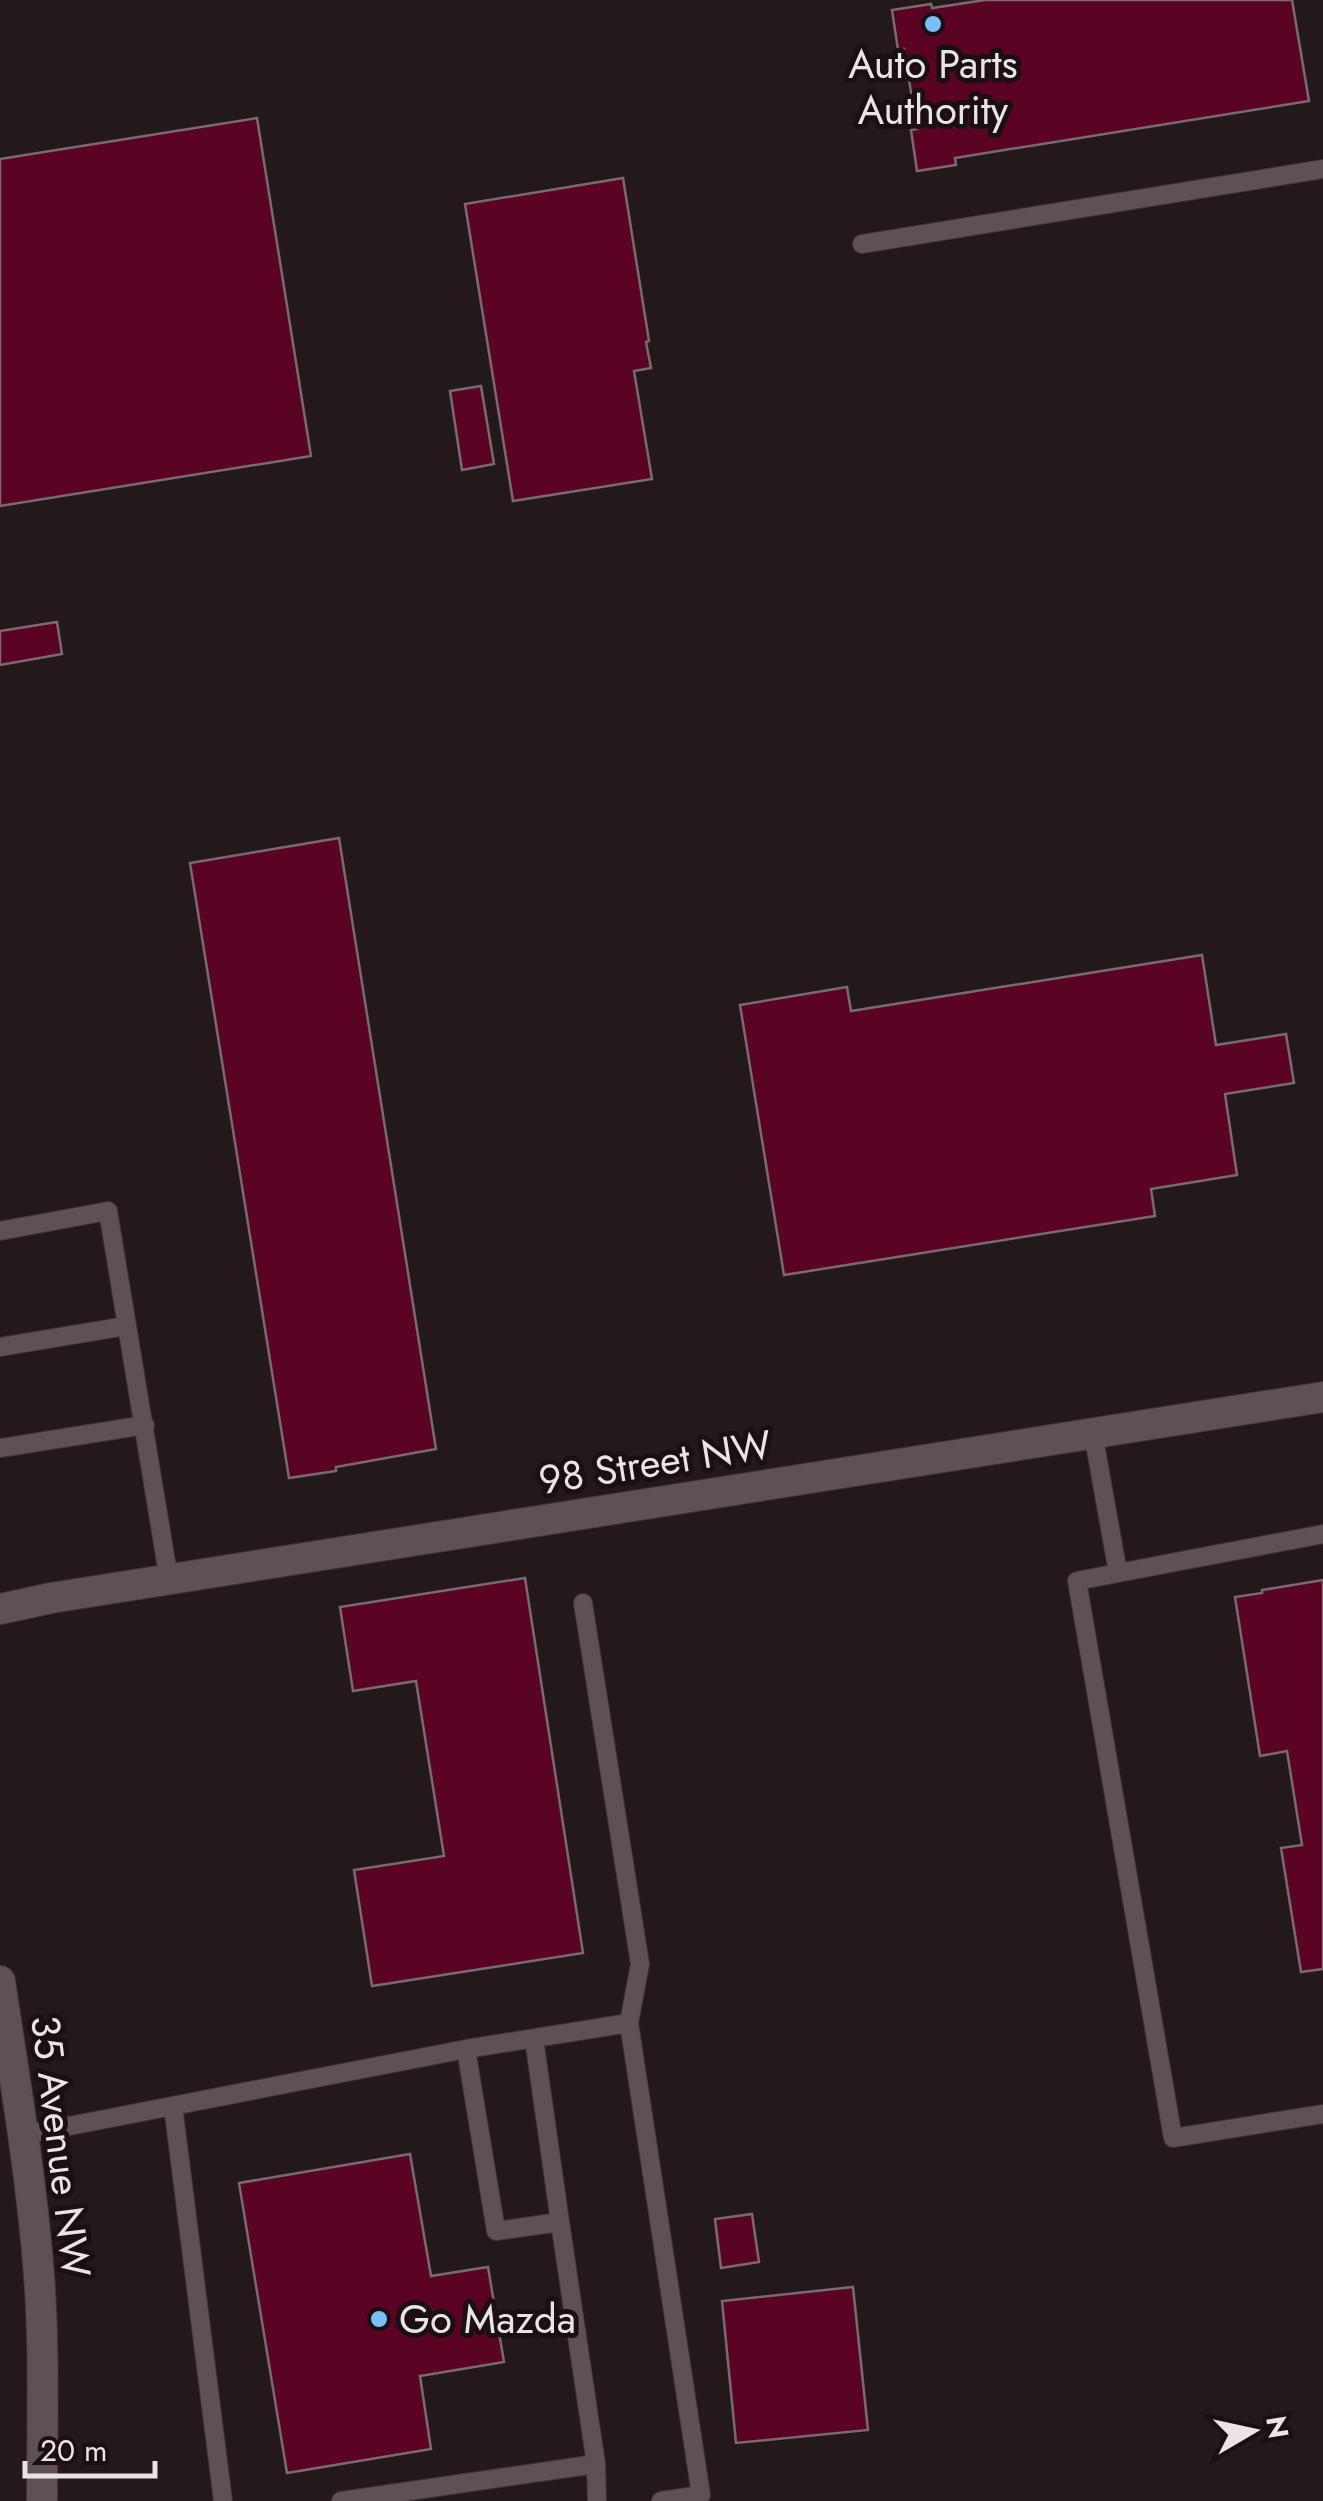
<svg xmlns="http://www.w3.org/2000/svg" width="1323" height="2501" font-family="Jost,sans-serif">
	<rect width="100%" height="100%" fill="#23191b"/>
	<g fill="#5b0325" stroke="#786b6d" stroke-width="2.5">
		<path d="M 985,0 L 1292,0 L 1309,101 L 955,158 L 956,165 L 917,171 L 911,130 L 917,129 L 904,49 L 898,50 L 892,10 L 931,4 L 932,8 Z"/>
		<path d="M 257,118 L 311,456 L 0,506 L 0,159 Z"/>
		<path d="M 623,178 L 649,341 L 646,342 L 651,368 L 634,371 L 652,479 L 513,501 L 465,204 Z"/>
		<path d="M 481,386 L 494,464 L 462,470 L 450,391 Z"/>
		<path d="M 57,622 L 62,654 L 0,665 L 0,631 Z"/>
		<path d="M 339,838 L 436,1449 L 336,1467 L 336,1471 L 289,1478 L 190,863 Z"/>
		<path d="M 1202,955 L 1216,1045 L 1286,1034 L 1294,1083 L 1225,1094 L 1237,1175 L 1151,1189 L 1155,1216 L 784,1275 L 740,1005 L 847,987 L 851,1011 Z"/>
		<path d="M 525,1578 L 583,1953 L 372,1986 L 354,1870 L 444,1856 L 416,1681 L 353,1691 L 340,1607 Z"/>
		<path d="M 1323,1580 L 1323,1969 L 1301,1972 L 1281,1848 L 1302,1845 L 1287,1751 L 1260,1756 L 1235,1597 L 1262,1593 L 1262,1590 Z"/>
		<path d="M 410,2154 L 431,2276 L 488,2267 L 504,2362 L 420,2376 L 431,2449 L 287,2473 L 239,2183 Z"/>
		<path d="M 752,2214 L 759,2262 L 721,2268 L 715,2219 Z"/>
		<path d="M 853,2287 L 868,2430 L 736,2443 L 722,2301 Z"/>
	</g>
	<g fill="none" stroke-linecap="round" stroke-linejoin="round">
		<defs>
			<g id="lane">
				<path d="M 862,244 L 1323,169"/>
				<path d="M 0,1231 L 108,1211 L 169,1580"/>
				<path d="M 0,1347 L 126,1326"/>
				<path d="M 1093,1433 L 1118,1573 L 1077,1581 L 1173,2138 L 1323,2114"/>
				<path d="M 0,1448 L 145,1425"/>
				<path d="M 1118,1573 L 1323,1534"/>
				<path d="M 583,1603 L 640,1964 L 629,2023"/>
				<path d="M 534,2039 L 560,2222"/>
				<path d="M 173,2106 L 223,2501"/>
				<path d="M 23,2135 L 466,2049"/>
				<path d="M 341,2501 L 596,2464"/>
				<path d="M 597,2501 L 596,2464 L 560,2222 L 496,2231 L 466,2049 L 629,2023 L 701,2495 L 661,2501"/>
			</g>
			<g id="street">
				<path d="M 0,1609 L 51,1598 L 1323,1397"/>
				<path d="M 0,1981 C 14,2075 30,2168 38,2263 C 45,2342 42,2422 42,2501"/>
			</g>
		</defs>
		<use href="#lane" stroke="#3d3637" stroke-width="20"/>
		<use href="#street" stroke="#3d3637" stroke-width="32"/>
		<use href="#lane" stroke="#5d5153" stroke-width="18"/>
		<use href="#street" stroke="#5d5153" stroke-width="30"/>
	</g>
	<g fill="#78bff8" stroke="#1a1012" stroke-width="4">
		<circle cx="933" cy="24" r="10"/>
		<circle cx="379" cy="2319" r="10"/>
	</g>
	<g text-anchor="middle" dominant-baseline="central" stroke-width="10" stroke-linejoin="round" paint-order="stroke">
		<g font-size="40" fill="#ebe4e5" stroke="#1a1012">
			<text x="933" y="64">Auto Parts<tspan x="933" dy="46">Authority</tspan></text>
			<text x="399" y="2319" text-anchor="start">Go Mazda</text>
		</g>
		<g font-size="40" fill="#ebe4e5" stroke="#1a1012">
			<text transform="translate(655 1462) rotate(-9)">98 Street NW</text>
			<text transform="translate(61 2146) rotate(83)">35 Avenue NW</text>
		</g>
	</g>
	<g transform="translate(1253 2431) rotate(81)" stroke="#1a1012" stroke-width="8" paint-order="stroke">
	<path d="M0-8L18 38L0 25L-18 38Z" fill="#ebe4e5"/>
	<text y="-15" font-size="28" font-weight="bold" text-anchor="middle" fill="#ebe4e5">N</text>
	</g>
	<path d="M25 2461v15h130v-15" fill="none" stroke="#ebe4e5" stroke-width="5"/>
	<text x="40" y="2461" font-size="30" fill="#ebe4e5" stroke="#1a1012" stroke-width="8" paint-order="stroke">20 m</text>
</svg>
